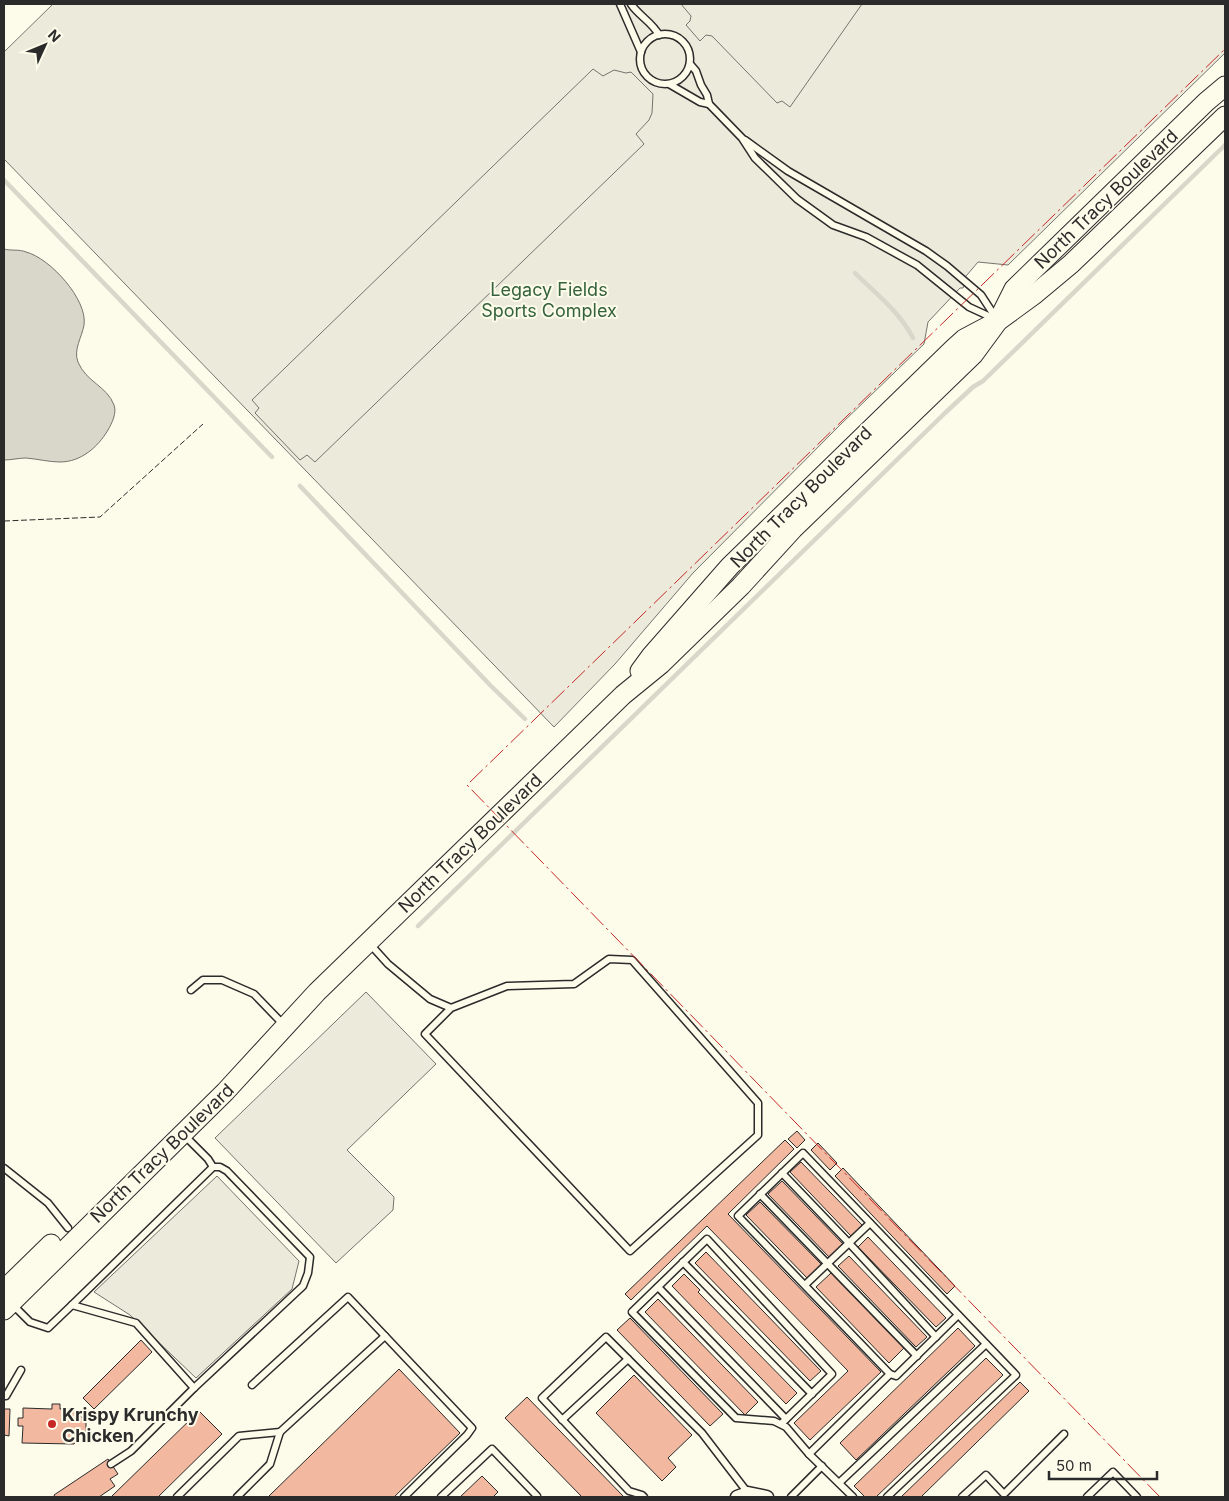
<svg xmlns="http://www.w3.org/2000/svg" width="1229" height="1501" font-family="Inter,sans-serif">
	<rect width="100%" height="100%" fill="#fdfbea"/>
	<g fill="#ecebdb" stroke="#74746e">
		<path d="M 53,4 L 1225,4 L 1225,53 L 1008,265 L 978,262 L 961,282 L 964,286 L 963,288 L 960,288 L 928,322 L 924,344 L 840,425 L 693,573 L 615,664 L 554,727 L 4,159 L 4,52 Z"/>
		<path d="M 366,992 L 436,1064 L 347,1150 L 394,1197 L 393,1210 L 336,1263 L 215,1138 Z"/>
	</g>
	<g fill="#eceadb" stroke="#74746e">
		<path d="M 681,4 L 862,4 L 790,107 L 782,101 L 777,103 L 712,36 L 706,35 L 700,41 L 686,25 L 690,21 L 691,16 Z"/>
		<path d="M 593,69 L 603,76 L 614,70 L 626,73 L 631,72 L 653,94 L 652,113 L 649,120 L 636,134 L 644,144 L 315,462 L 307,455 L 300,460 L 255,413 L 259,408 L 252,400 Z"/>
		<path d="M 217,1176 L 299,1261 L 292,1289 L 196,1378 L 130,1315 L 94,1292 Z"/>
	</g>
	<path fill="#d8d7c9" stroke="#74746e" d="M 4,249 C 11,251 19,249 26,252 C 50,258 88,300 84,325 C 82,337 73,350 78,362 C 86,382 107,386 114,405 C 117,413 112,423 108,430 C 98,447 81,462 60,462 C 49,462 38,459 26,458 C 19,458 11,460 4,460 Z"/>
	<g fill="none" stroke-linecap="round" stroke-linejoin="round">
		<g stroke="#d8d7c9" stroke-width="4.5">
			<path d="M 4,180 L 272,457"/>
			<path d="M 855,273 C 875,293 900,312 913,338"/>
			<path d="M 300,486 L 491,686 L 525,719"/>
			<path d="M 418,926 L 945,413 L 973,387 L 983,381 L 1225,145"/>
		</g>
	</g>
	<g fill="#f2b8a0" stroke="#2b2b2b">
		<path d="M 797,1131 L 805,1140 L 797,1148 L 788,1139 Z"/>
		<path d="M 785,1140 L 794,1149 L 728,1214 L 881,1372 L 810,1440 L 794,1423 L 848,1371 L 707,1226 L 631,1300 L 625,1294 Z"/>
		<path d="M 818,1143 L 837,1163 L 830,1170 L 811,1150 Z"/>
		<path d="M 801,1162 L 862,1225 L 851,1236 L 790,1172 Z"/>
		<path d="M 843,1168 L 955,1286 L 947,1294 L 835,1176 Z"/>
		<path d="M 782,1181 L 843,1244 L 830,1258 L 768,1194 Z"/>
		<path d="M 760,1202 L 822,1265 L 808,1279 L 746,1215 Z"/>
		<path d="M 868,1237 L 946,1318 L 936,1327 L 858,1247 Z"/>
		<path d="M 706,1252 L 821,1371 L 810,1381 L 695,1263 Z"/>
		<path d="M 849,1256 L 927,1337 L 916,1347 L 838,1266 Z"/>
		<path d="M 831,1273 L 904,1348 L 889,1363 L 816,1287 Z"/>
		<path d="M 684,1274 L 700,1290 L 698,1292 L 797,1393 L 786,1404 L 672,1286 Z"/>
		<path d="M 658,1299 L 758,1402 L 745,1415 L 645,1312 Z"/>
		<path d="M 630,1318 L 723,1414 L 710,1426 L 617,1330 Z"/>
		<path d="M 958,1328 L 975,1346 L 856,1460 L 840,1443 Z"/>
		<path d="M 141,1340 L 152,1352 L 94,1409 L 83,1398 Z"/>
		<path d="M 986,1358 L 1003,1375 L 876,1497 L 865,1497 L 854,1486 Z"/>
		<path d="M 399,1369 L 460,1433 L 394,1497 L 270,1497 L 269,1496 Z"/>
		<path d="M 634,1375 L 692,1435 L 668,1458 L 676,1467 L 662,1481 L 596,1413 Z"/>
		<path d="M 1020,1382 L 1029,1391 L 921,1497 L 901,1497 Z"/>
		<path d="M 527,1397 L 624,1497 L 582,1497 L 505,1418 Z"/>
		<path d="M 52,1404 L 60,1404 L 60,1409 L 74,1409 L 86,1422 L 86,1431 L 74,1444 L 22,1443 L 23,1426 L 18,1426 L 18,1418 L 23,1418 L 23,1408 L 52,1409 Z"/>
		<path d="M 4,1409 L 10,1409 L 9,1436 L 4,1435 Z"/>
		<path d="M 199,1411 L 222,1434 L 158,1497 L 111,1497 Z"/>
		<path d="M 108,1459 L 118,1474 L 110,1479 L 115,1486 L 99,1497 L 55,1497 L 54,1495 Z"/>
		<path d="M 482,1476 L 498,1492 L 493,1497 L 460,1497 Z"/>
	</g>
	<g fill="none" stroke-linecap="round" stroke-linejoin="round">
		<defs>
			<g id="lane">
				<path d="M 620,4 L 641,52"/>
				<path d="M 631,4 C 639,16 652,22 659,35"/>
				<circle cx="665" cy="59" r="25"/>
				<path d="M 690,64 L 696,71 L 701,85 L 707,95 L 709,104 L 742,138 L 755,158 L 797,199 L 833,225 L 866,237 L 917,265 L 969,307 L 995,319"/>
				<path d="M 669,84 L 700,102 L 709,104"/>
				<path d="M 745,140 L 788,171 L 926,251 L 947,266 L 981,295 L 996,318"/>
				<path d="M 369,943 L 388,964 L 430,999 L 451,1008 L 507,986 L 574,984 L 609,959 L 632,960 L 758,1103 L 758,1135 L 630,1251 L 425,1034 L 451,1008"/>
				<path d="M 191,990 L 203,980 L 222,980 L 254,994 L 281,1022"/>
				<path d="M 184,1135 L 208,1159 L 213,1167 L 220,1167 L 227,1171 L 310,1257 L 308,1273 L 303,1286 L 194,1388 L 136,1323 L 72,1305 L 213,1167"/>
				<path d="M 4,1168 L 48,1203 L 68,1228"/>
				<path d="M 782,1173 L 849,1243 L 870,1223"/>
				<path d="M 760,1194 L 917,1356"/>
				<path d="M 683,1262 L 812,1394"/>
				<path d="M 805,1285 L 849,1243 L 936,1337"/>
				<path d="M 658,1287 L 786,1419"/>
				<path d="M 12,1304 L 30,1322 L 48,1328 L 72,1305"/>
				<path d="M 628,1359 L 606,1337 L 542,1398 L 629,1491 L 642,1495 L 644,1497"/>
				<path d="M 890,1374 L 896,1376 L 958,1315"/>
				<path d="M 252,1385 L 348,1297 L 385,1336"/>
				<path d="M 4,1396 L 6,1396 L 21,1370"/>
				<path d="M 562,1420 L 628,1359 L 702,1433 L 748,1493"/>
				<path d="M 781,1424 L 832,1374 L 707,1239 L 632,1312 L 736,1418 L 774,1421 L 786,1427 L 809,1454"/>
				<path d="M 111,1464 L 131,1451 L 194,1388"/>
				<path d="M 839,1483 L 986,1344"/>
				<path d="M 177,1497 L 239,1436 L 280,1432 L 385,1336 L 472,1428 L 467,1435 L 404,1497"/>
				<path d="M 237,1497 L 270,1464 L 280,1432"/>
				<path d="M 441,1497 L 492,1449 L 537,1496 L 536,1497"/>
				<path d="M 791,1497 L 822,1466"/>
				<path d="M 853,1497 L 809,1454 L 890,1374 L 738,1216 L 803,1153 L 1016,1375 L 887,1497"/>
				<path d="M 962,1497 L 986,1475 L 1004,1494 L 1064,1434"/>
				<path d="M 1087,1497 L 1113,1472 L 1137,1497"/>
			</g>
			<path id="street" d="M 737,1497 L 748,1493 L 767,1497"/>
			<g id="secondary">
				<path d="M 640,671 L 651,656 L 730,566 L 954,348 L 964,339 L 998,321 L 1014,289 L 1206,102 L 1225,86"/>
				<path d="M 4,1290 L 51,1244"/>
				<path d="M 4,1310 L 225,1092 L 317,992 L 623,695 L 661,664 L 741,586 L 793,529 L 973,355 L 998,321 L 1035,294 L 1071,264 L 1225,116"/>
			</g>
		</defs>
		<use href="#lane" stroke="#2b2b2b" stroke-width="9"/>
		<use href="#street" stroke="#2b2b2b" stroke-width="15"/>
		<use href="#secondary" stroke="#2b2b2b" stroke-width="21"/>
		<use href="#lane" stroke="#fdfbea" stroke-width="6"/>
		<use href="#street" stroke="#fdfbea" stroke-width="12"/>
		<use href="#secondary" stroke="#fdfbea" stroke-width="19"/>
		<path stroke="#2b2b2b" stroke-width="1" stroke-dasharray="6 2.5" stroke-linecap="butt" d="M 4,521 L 100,517 L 203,424"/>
		<path stroke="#c62828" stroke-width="1" stroke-dasharray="18 4 2.5 4" stroke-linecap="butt" d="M 1160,1497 L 467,785 L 1225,49"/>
	</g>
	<circle fill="#c62828" stroke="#fdfbea" stroke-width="2" cx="52" cy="1424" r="5"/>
	<g text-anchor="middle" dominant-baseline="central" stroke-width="4" stroke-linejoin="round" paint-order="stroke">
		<g font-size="18" fill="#2b2b2b" stroke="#fdfbea">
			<text transform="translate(1106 199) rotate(-44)">North Tracy Boulevard</text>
			<text transform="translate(801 497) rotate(-45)">North Tracy Boulevard</text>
			<text transform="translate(470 843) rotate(-44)">North Tracy Boulevard</text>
			<text transform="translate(162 1153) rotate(-44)">North Tracy Boulevard</text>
		</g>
		<g font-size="18" fill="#34623c" stroke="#fdfbea">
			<text x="549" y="289">Legacy Fields<tspan x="549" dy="21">Sports Complex</tspan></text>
		</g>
		<g font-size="18" font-weight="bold" fill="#2b2b2b" stroke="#fdfbea" text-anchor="start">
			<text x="62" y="1414">Krispy Krunchy<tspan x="62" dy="21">Chicken</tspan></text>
		</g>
	</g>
	<rect width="1229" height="1501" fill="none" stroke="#2b2b2b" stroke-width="10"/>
	<g transform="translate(45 45) rotate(46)" stroke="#fdfbea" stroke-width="4" paint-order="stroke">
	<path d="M0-4L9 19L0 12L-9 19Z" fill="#2b2b2b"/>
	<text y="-8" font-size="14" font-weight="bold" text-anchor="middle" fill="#2b2b2b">N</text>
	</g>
	<path d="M1049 1471v8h108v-8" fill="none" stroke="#2b2b2b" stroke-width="2.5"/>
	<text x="1056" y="1471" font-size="15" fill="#2b2b2b" stroke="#fdfbea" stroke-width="4" paint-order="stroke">50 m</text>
</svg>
